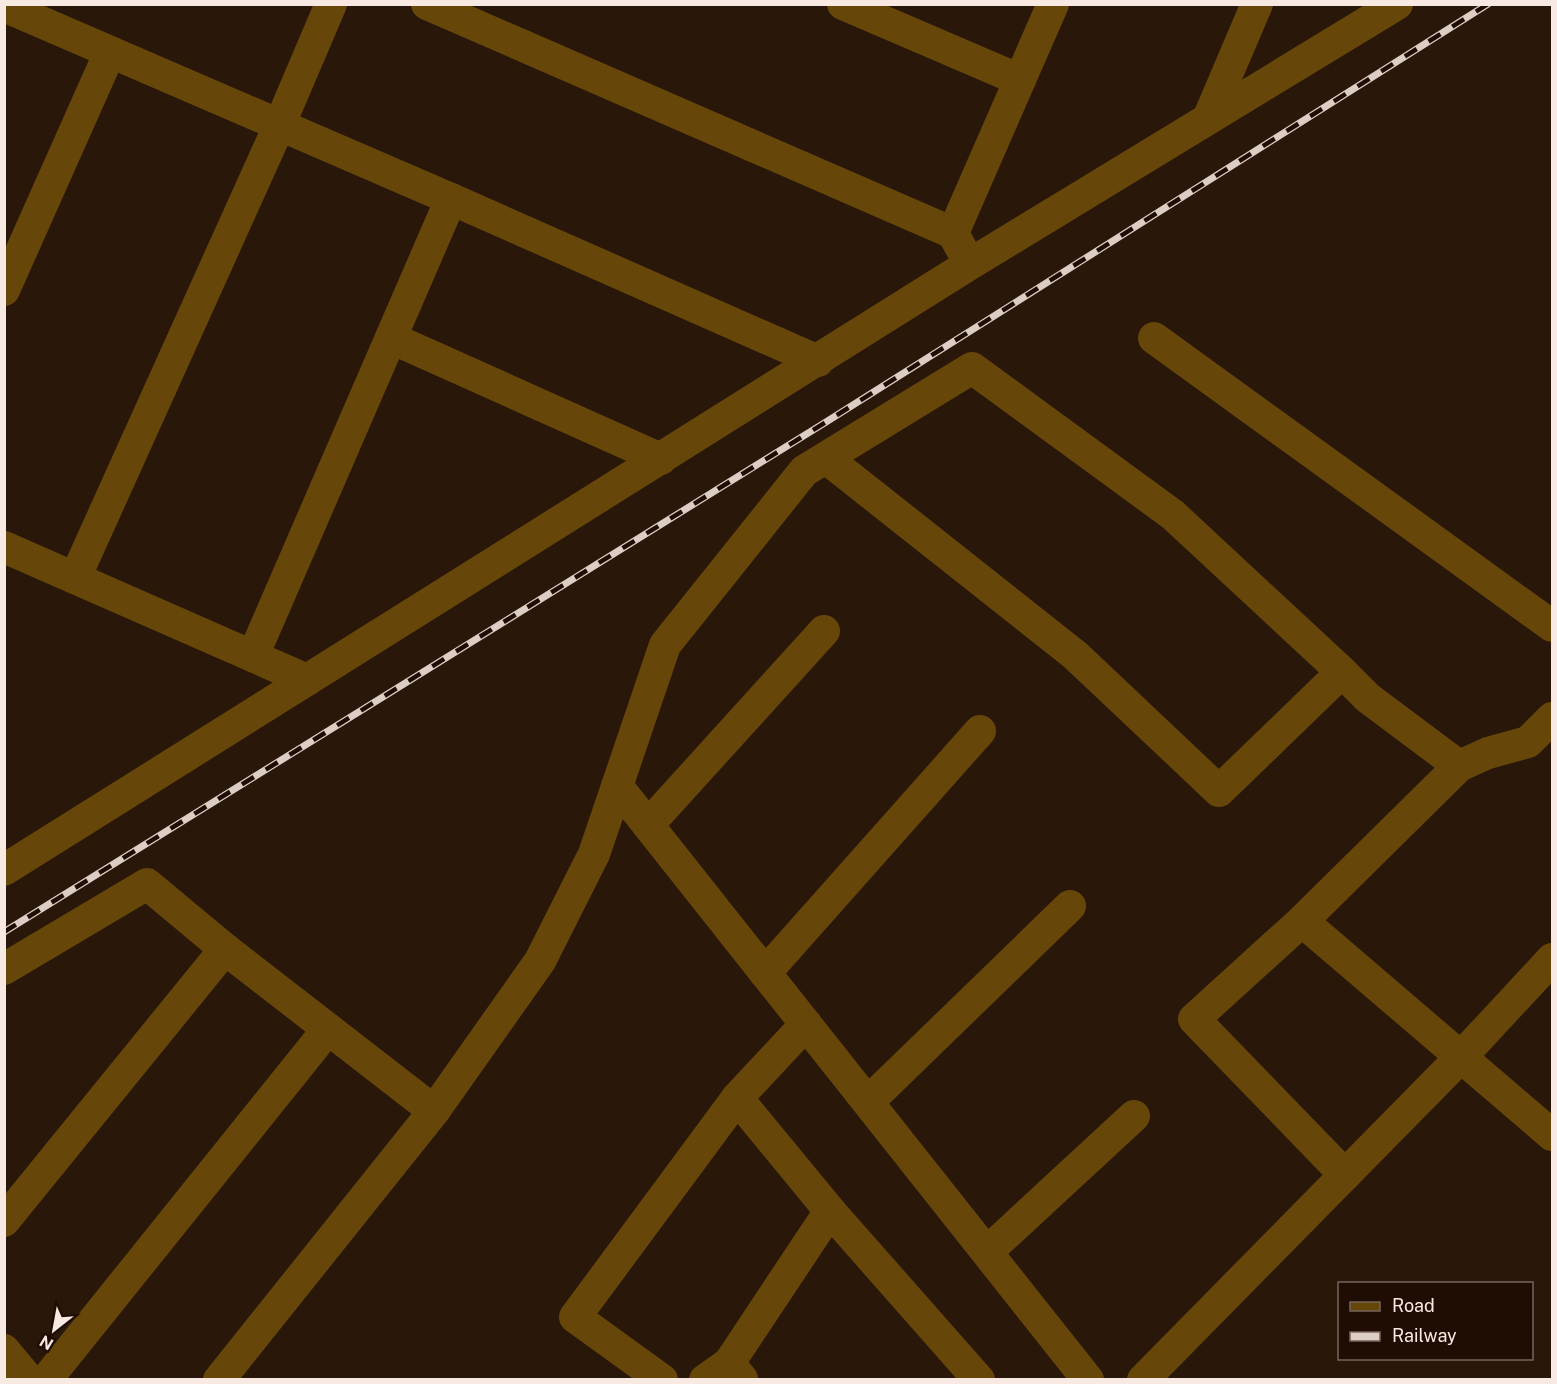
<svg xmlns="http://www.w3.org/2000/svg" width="1557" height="1384" font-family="'Public Sans',sans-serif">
	<rect width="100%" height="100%" fill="#29170a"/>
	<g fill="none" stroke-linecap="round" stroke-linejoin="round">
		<g stroke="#664609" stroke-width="32">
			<path d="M 427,4 L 953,233"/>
			<path d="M 843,4 L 1020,80"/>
			<path d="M 4,6 L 451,199 L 818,361"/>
			<path d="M 1208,119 L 1257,4"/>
			<path d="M 962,250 L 953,233 L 1053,4"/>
			<path d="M 4,290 L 110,52"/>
			<path d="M 391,338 L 661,459"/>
			<path d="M 1154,338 L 1552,626"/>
			<path d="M 826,458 L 1075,655 L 1219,791 L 1342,672 L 1368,698 L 1459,766 L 1302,921 L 1552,1135"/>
			<path d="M 4,547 L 307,680"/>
			<path d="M 75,578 L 279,126 L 331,4"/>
			<path d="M 253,656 L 451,199"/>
			<path d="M 1459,766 L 1488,753 L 1528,742 L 1552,718"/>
			<path d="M 617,786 L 1088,1380"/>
			<path d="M 648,825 L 824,631"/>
			<path d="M 4,870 L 970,264 L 1397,4"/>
			<path d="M 1302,921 L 1194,1019 L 1345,1175"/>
			<path d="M 4,969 L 147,884 L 225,949 L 434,1111"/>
			<path d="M 765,973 L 980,731"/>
			<path d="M 737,1098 L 830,1211"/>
			<path d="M 868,1102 L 1070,906"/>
			<path d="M 4,1221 L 225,949"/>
			<path d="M 987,1252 L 1134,1116"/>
			<path d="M 4,1350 L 29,1380"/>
			<path d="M 729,1363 L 830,1211 L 979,1380"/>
			<path d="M 46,1380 L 328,1029"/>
			<path d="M 219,1380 L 434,1111 L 540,961 L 594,854 L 665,645 L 804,471 L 972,368 L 1173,515 L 1342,672"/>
			<path d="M 662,1380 L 575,1317 L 737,1098 L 806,1024"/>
			<path d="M 705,1380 L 729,1363 L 742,1379"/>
			<path d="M 1143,1380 L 1461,1057 L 1552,959"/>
		</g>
		<defs>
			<path id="rail" d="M 4,932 L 826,422 L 1488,4"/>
		</defs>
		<use href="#rail" stroke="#dccec5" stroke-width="7"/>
		<use href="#rail" stroke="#1f0d03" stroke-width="4.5" stroke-dasharray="14" stroke-linecap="butt"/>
	</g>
	<rect width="1557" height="1384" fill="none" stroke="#f8eae2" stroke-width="12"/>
	<rect x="1338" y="1282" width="195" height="78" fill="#1f0d03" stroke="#76655c" stroke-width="1.5"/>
	<rect x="1350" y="1302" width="30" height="9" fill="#664609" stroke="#76655c" stroke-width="1.5"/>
	<text x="1392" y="1312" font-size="18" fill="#f8eae2">Road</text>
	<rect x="1350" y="1332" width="30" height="9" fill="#dccec5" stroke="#76655c" stroke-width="1.5"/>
	<text x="1392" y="1342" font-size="18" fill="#f8eae2">Railway</text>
	<g transform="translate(54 1330) rotate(211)" stroke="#1f0d03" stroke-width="4.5" paint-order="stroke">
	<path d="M0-4.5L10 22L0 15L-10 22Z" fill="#f8eae2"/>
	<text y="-9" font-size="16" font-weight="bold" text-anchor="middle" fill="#f8eae2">N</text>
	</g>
</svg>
